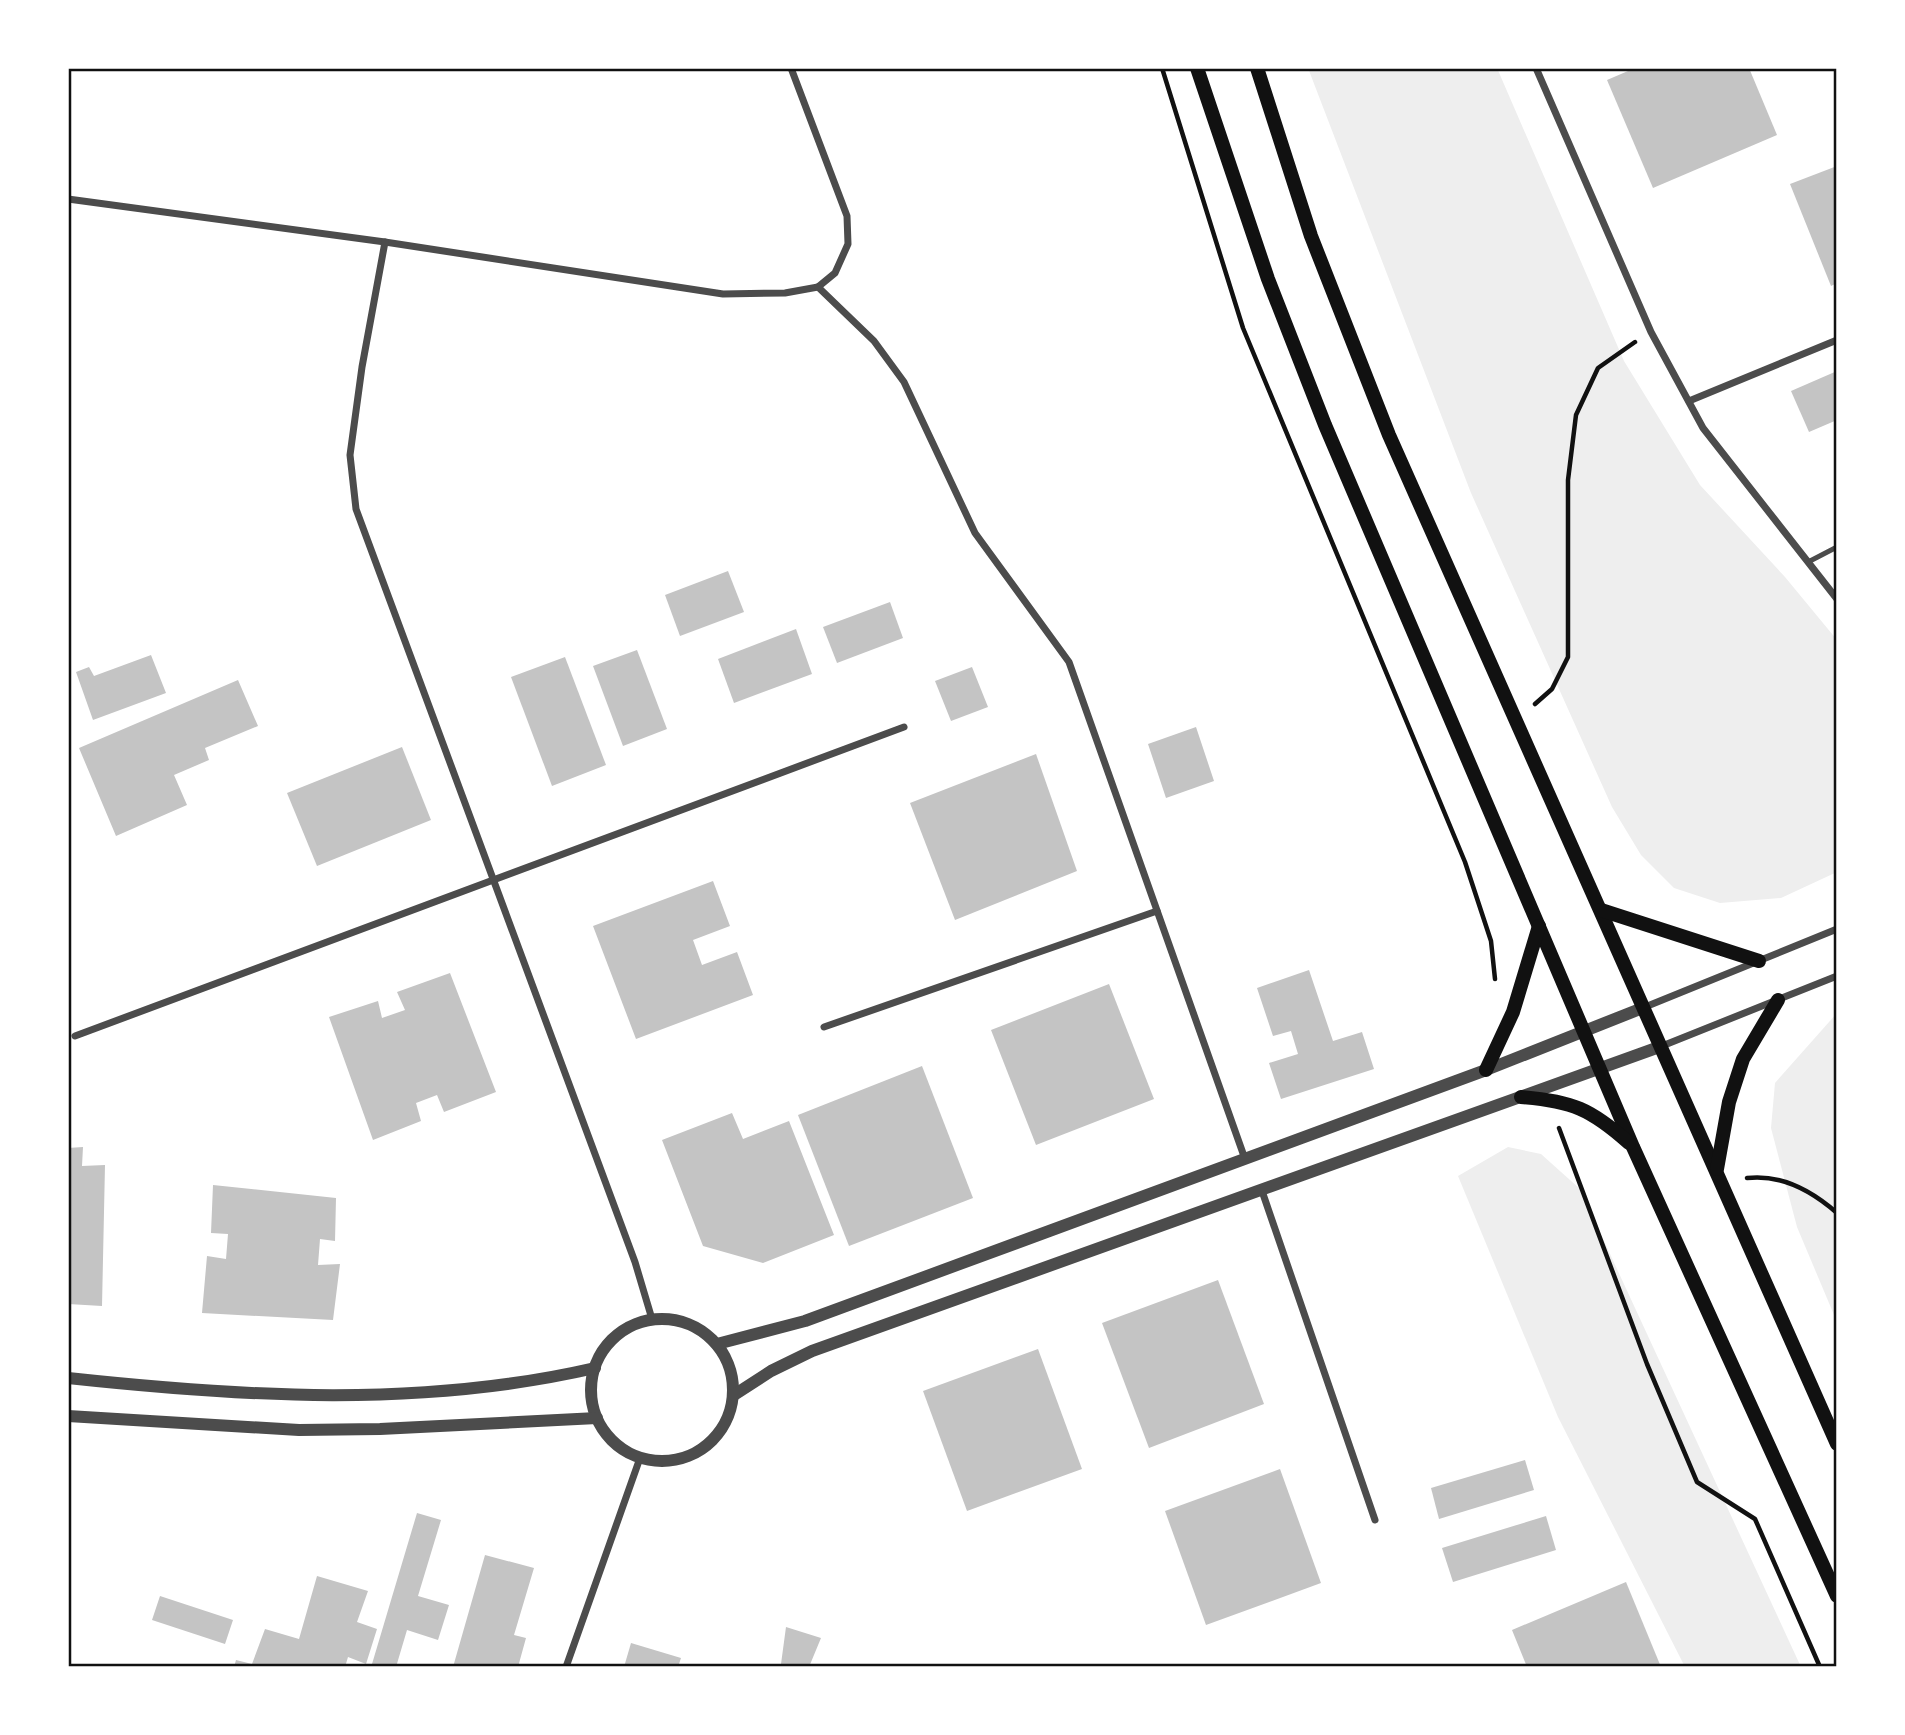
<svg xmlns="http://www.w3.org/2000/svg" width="1905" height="1735" font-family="Karla,sans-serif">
	<rect width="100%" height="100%" fill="#fff"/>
	<g fill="#eee">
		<path d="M 1308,68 L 1497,68 L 1624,361 L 1700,485 L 1785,577 L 1837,640 L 1837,872 L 1781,898 L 1720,903 L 1674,888 L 1641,855 L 1612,807 L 1471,493 Z"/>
		<path d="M 1837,1013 L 1837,1322 L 1797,1227 L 1771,1128 L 1775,1083 Z"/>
		<path d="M 1508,1147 L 1541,1154 L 1580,1189 L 1801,1667 L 1685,1667 L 1558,1417 L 1458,1176 Z"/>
	</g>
	<g fill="#c4c4c4">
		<path d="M 1635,68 L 1749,68 L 1777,135 L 1653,188 L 1607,80 Z"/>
		<path d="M 1837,166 L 1837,283 L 1831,286 L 1790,184 Z"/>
		<path d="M 1837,371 L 1837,420 L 1809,432 L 1791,391 Z"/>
		<path d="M 728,571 L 744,612 L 680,636 L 665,595 Z"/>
		<path d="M 890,602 L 903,638 L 837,663 L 823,627 Z"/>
		<path d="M 796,629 L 812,674 L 734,703 L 718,659 Z"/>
		<path d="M 637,650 L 667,729 L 623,746 L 593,666 Z"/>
		<path d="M 151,655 L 166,693 L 93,720 L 76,672 L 89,667 L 94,676 Z"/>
		<path d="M 565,657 L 606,765 L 552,786 L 511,677 Z"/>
		<path d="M 972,667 L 988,707 L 951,721 L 935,681 Z"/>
		<path d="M 238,680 L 258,726 L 205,748 L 209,760 L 174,775 L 187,805 L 116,836 L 79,748 Z"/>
		<path d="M 1196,727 L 1214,781 L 1166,798 L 1148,744 Z"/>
		<path d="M 402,747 L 431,820 L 317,866 L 287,793 Z"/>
		<path d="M 1036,754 L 1077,871 L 955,920 L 910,803 Z"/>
		<path d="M 713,881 L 730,926 L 693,940 L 702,965 L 737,952 L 753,995 L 636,1039 L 593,926 Z"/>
		<path d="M 1309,970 L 1333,1041 L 1362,1032 L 1374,1069 L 1281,1099 L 1269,1063 L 1298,1054 L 1291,1031 L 1273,1036 L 1257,988 Z"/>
		<path d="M 450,973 L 496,1092 L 444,1112 L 437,1095 L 416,1103 L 421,1121 L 373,1140 L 329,1017 L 378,1001 L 382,1018 L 405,1010 L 397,992 Z"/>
		<path d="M 1109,984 L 1154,1099 L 1036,1145 L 991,1030 Z"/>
		<path d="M 922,1066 L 973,1198 L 849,1246 L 798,1115 Z"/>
		<path d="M 732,1113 L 743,1139 L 789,1121 L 834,1235 L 763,1263 L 703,1246 L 662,1140 Z"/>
		<path d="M 83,1147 L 82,1166 L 105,1165 L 102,1306 L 68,1304 L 68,1148 Z"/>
		<path d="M 213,1185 L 336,1198 L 335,1241 L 320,1239 L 318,1265 L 340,1264 L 333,1320 L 202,1313 L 207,1256 L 226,1259 L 228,1234 L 211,1233 Z"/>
		<path d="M 1218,1280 L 1264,1404 L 1149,1448 L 1102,1323 Z"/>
		<path d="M 1038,1349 L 1082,1469 L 967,1511 L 923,1391 Z"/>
		<path d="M 1525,1460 L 1534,1490 L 1439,1519 L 1431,1488 Z"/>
		<path d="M 1280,1469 L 1321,1583 L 1206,1625 L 1165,1511 Z"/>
		<path d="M 417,1513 L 441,1520 L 418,1596 L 449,1605 L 438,1640 L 407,1630 L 396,1667 L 382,1667 L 372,1664 Z"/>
		<path d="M 1546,1516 L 1556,1550 L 1453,1582 L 1442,1548 Z"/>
		<path d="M 485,1555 L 534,1568 L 514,1635 L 526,1638 L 518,1667 L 453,1667 Z"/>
		<path d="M 317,1576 L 368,1591 L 357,1622 L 377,1629 L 366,1664 L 348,1657 L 345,1667 L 234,1667 L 236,1660 L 252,1664 L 265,1629 L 299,1639 Z"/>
		<path d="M 1626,1582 L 1661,1667 L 1527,1667 L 1512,1630 Z"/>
		<path d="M 160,1596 L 233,1620 L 225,1644 L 152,1620 Z"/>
		<path d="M 786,1627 L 821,1638 L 809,1667 L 769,1667 L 769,1664 L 781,1664 Z"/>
		<path d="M 631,1643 L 681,1658 L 678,1667 L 624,1667 Z"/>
	</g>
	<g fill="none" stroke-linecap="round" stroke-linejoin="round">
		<g stroke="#111" stroke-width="4.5">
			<path d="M 1162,68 L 1243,328 L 1465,862 L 1491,941 L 1495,979"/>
			<path d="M 1535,704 L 1552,689 L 1568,657 L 1568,480 L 1576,415 L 1598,368 L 1635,342"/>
			<path d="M 1559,1128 L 1647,1364 L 1697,1482 L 1755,1519 L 1820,1667"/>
			<path d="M 1747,1178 C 1781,1174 1812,1191 1837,1213"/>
		</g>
		<path stroke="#4c4c4c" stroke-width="5" d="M 1810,561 L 1837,547"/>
		<g stroke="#4c4c4c" stroke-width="7">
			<path d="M 1536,68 L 1651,332 L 1703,428 L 1837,599"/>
			<path d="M 68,199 L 385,242 L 723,294 L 785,293 L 818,287 L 835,273 L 848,244 L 847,216 L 791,68"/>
			<path d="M 385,242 L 362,367 L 350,455 L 356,509 L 635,1262 L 652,1319"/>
			<path d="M 818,287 L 874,341 L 904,382 L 975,533 L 1069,662 L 1245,1159"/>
			<path d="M 1689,401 L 1837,340"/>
			<path d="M 1645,1007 L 1837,929"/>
			<path d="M 824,1027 L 1157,911"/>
			<path d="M 75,1036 L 904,727"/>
			<path d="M 1662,1046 L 1837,976"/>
			<path d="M 1262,1191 L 1375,1520"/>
			<path d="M 566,1667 L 640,1458"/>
		</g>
		<g stroke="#4c4c4c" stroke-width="12">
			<circle cx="662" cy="1390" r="71"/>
			<path d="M 717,1344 L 805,1321 L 1486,1070 L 1645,1007"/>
			<path d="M 68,1378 C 244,1397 421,1408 595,1368"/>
			<path d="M 734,1395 L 771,1371 L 812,1351 L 1662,1046"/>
			<path d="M 68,1416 L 299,1430 L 380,1429 L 597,1418"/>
		</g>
		<g stroke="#111" stroke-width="14">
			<path d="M 1197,68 L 1268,279 L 1325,425 L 1633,1147 L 1837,1596"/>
			<path d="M 1257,68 L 1311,236 L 1389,435 L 1837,1444"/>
			<path d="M 1601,910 L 1759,961"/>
			<path d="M 1486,1070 L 1513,1012 L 1539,926"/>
			<path d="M 1521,1097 C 1572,1101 1591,1109 1629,1143"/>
			<path d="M 1717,1169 L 1729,1102 L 1743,1059 L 1778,1000"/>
		</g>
	</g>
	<rect width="1905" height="1735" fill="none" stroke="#ffffff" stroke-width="140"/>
	<rect x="70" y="70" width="1765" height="1595" fill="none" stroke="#111" stroke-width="2.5"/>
</svg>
